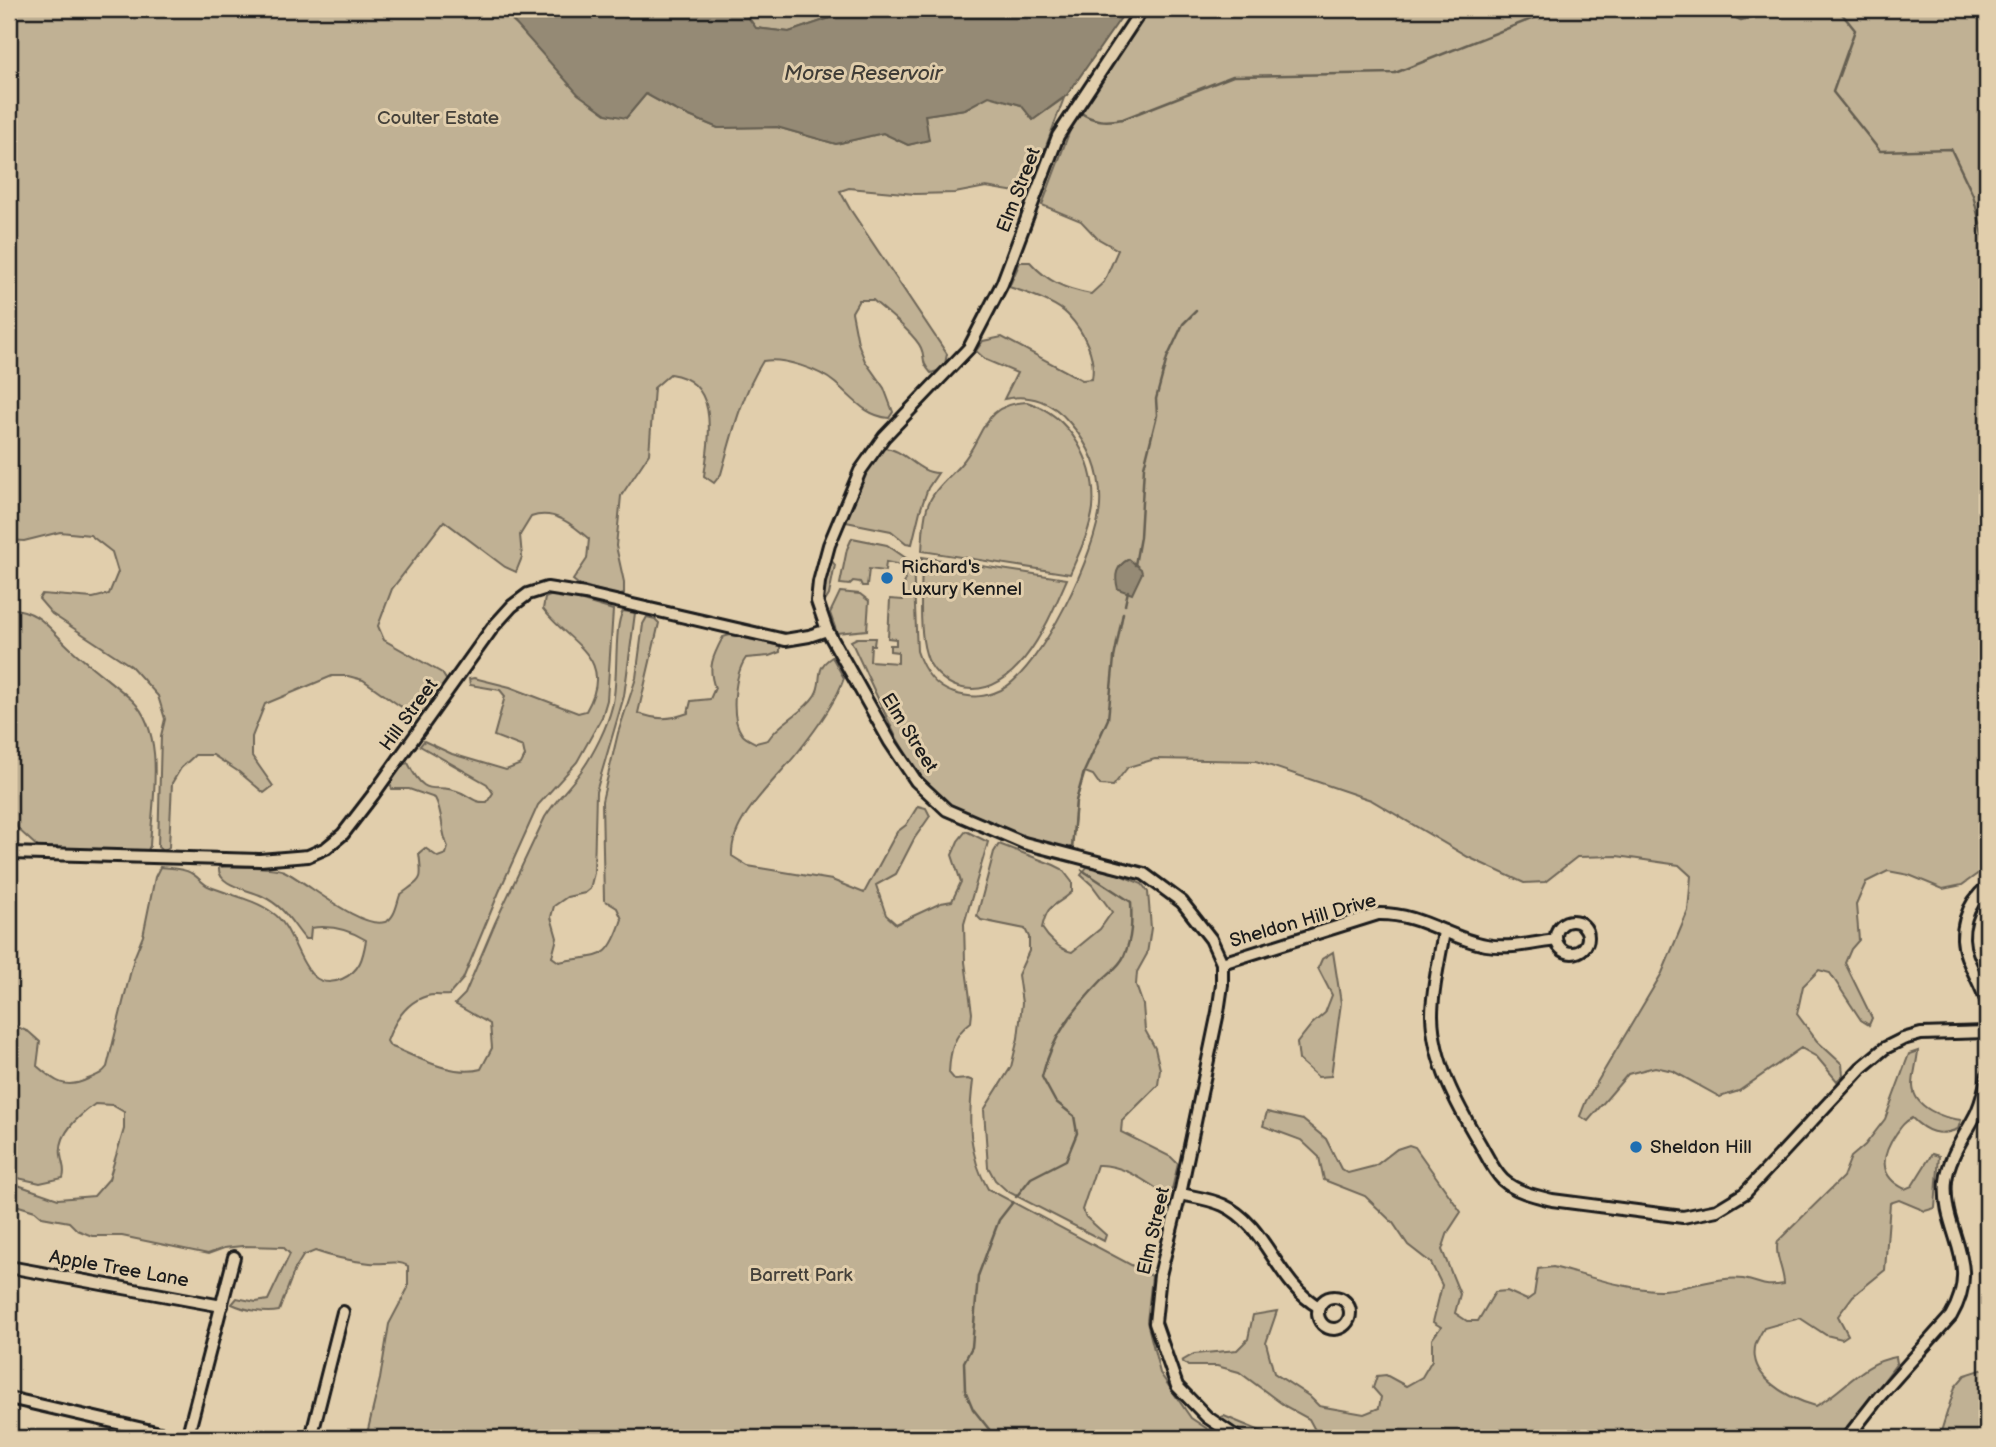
<svg xmlns="http://www.w3.org/2000/svg" width="1996" height="1447" font-family="'Balsamiq Sans',sans-serif">
	<rect width="100%" height="100%" fill="#e1ceac"/>
	<filter id="ink" filterUnits="userSpaceOnUse"><feTurbulence type="fractalNoise" baseFrequency=".0143" numOctaves="2"/><feDisplacementMap in="SourceGraphic" scale="14" xChannelSelector="R" yChannelSelector="G"/><feConvolveMatrix kernelMatrix="1 2 1 2 8 2 1 2 1" color-interpolation-filters="sRGB"/></filter>
	<g filter="url(#ink)">
		<g fill="#c0b194" stroke="#6e6658" stroke-width="2">
			<path d="M 9,9 L 509,9 L 513,22 L 626,118 L 646,94 L 675,110 L 718,128 L 777,127 L 836,144 L 883,133 L 908,145 L 928,140 L 925,115 L 965,109 L 989,95 L 1021,105 L 1033,120 L 1064,98 L 1028,194 L 986,187 L 955,193 L 915,194 L 849,188 L 840,191 L 850,209 L 947,354 L 944,369 L 931,373 C 920,361 926,359 921,348 C 915,334 885,311 873,300 L 859,300 L 852,312 L 858,343 L 865,361 L 884,388 L 893,412 L 889,418 C 865,416 853,398 835,383 C 820,370 783,357 763,361 C 741,396 732,435 721,474 L 714,483 L 704,476 C 709,439 721,381 670,374 L 654,388 L 649,454 L 621,496 L 616,546 L 624,582 L 624,594 L 617,596 L 578,584 L 573,580 L 587,559 L 589,539 C 572,524 554,509 531,517 L 520,535 L 522,557 L 516,572 L 505,567 L 444,521 L 392,589 L 378,626 L 384,640 L 442,673 L 447,681 L 426,709 L 419,716 L 400,706 L 363,680 L 348,676 L 332,676 L 265,704 L 252,737 L 252,756 L 273,786 L 264,793 L 239,772 L 213,755 L 195,755 L 181,768 L 172,783 L 169,847 L 164,851 L 158,847 L 161,736 L 165,719 L 158,696 L 131,666 L 52,614 L 39,599 L 42,594 L 93,598 L 109,594 L 118,572 L 112,552 L 90,535 L 60,532 L 24,541 L 9,540 Z"/>
			<path d="M 742,9 L 857,9 L 789,32 L 756,28 Z"/>
			<path d="M 1150,9 L 1987,9 L 1987,867 L 1962,885 L 1943,889 L 1909,875 L 1888,871 L 1866,882 L 1856,905 L 1859,940 L 1851,949 L 1845,963 L 1872,1018 L 1869,1025 L 1861,1020 L 1830,973 L 1819,970 L 1803,986 L 1797,1014 L 1817,1041 L 1842,1064 L 1843,1075 L 1837,1081 L 1817,1057 L 1801,1048 L 1739,1091 L 1720,1097 L 1673,1071 L 1655,1067 L 1628,1074 L 1588,1121 L 1580,1116 L 1586,1101 L 1662,973 L 1688,911 L 1691,876 L 1679,865 L 1617,856 L 1577,857 L 1545,882 L 1524,883 L 1468,857 L 1371,800 L 1256,761 L 1155,759 L 1128,767 L 1113,786 L 1100,785 L 1093,775 L 1085,772 L 1076,801 L 1072,849 L 1058,849 L 1034,843 L 955,810 L 941,798 L 918,775 L 895,735 L 851,641 L 857,638 L 875,638 L 874,645 L 871,645 L 870,661 L 898,663 L 898,652 L 890,651 L 890,645 L 896,645 L 896,639 L 888,638 L 890,599 L 903,600 L 906,566 L 886,562 L 885,571 L 869,569 L 867,586 L 862,586 L 860,582 L 853,581 L 849,585 L 840,584 L 847,549 L 852,538 L 887,545 L 913,563 L 917,651 C 923,670 935,687 954,693 C 971,698 984,698 1001,690 C 1042,668 1097,551 1100,506 C 1102,474 1090,446 1070,423 C 1053,402 1030,393 1004,399 L 1017,373 L 986,360 L 976,351 L 983,341 L 1002,337 L 1082,380 L 1092,379 C 1096,356 1084,332 1068,315 C 1057,303 1025,292 1009,287 L 1020,262 L 1030,262 C 1048,282 1065,289 1091,294 L 1104,282 L 1118,250 L 1097,238 L 1081,221 L 1042,205 L 1072,125 Z"/>
			<path d="M 1027,402 C 1070,415 1097,463 1093,508 C 1090,531 1079,553 1070,574 L 922,551 C 923,537 923,521 927,508 C 933,489 948,479 960,465 C 985,438 980,404 1027,402 Z"/>
			<path d="M 884,448 C 905,449 917,473 938,473 L 928,488 L 920,511 L 912,544 L 906,543 L 891,531 L 846,522 L 869,465 Z"/>
			<path d="M 922,557 L 1067,579 C 1049,620 1016,703 958,687 C 943,682 930,669 926,654 C 918,629 922,584 922,557 Z"/>
			<path d="M 831,560 L 835,565 L 829,595 L 824,603 C 820,589 824,572 831,560 Z"/>
			<path d="M 840,592 L 860,594 L 869,601 L 867,630 L 837,633 L 830,613 Z"/>
			<path d="M 552,595 L 569,597 L 613,610 L 607,700 L 602,717 L 577,762 L 538,805 L 499,892 L 463,979 L 449,995 C 442,996 434,994 427,996 C 405,1002 394,1022 387,1041 L 390,1046 C 417,1057 452,1077 481,1069 L 492,1048 L 490,1024 L 455,1004 L 465,994 L 495,923 L 545,817 C 556,799 570,787 582,770 C 594,753 607,727 612,707 C 619,683 613,627 623,611 L 635,613 L 624,696 L 596,792 L 594,873 L 590,889 L 585,893 L 567,897 L 554,906 L 551,917 L 557,938 L 552,957 L 559,962 C 600,953 607,965 622,919 L 617,908 L 604,900 L 602,801 L 618,733 L 636,678 L 643,624 L 647,617 L 655,619 L 659,623 L 638,713 C 657,720 669,720 688,713 L 691,701 L 710,699 L 715,688 C 707,667 713,656 723,637 L 730,635 L 780,646 L 780,652 L 769,656 L 746,658 C 735,673 729,717 742,734 C 744,738 752,741 756,743 L 768,740 C 780,721 803,714 815,695 C 824,681 813,669 832,657 L 844,678 C 836,702 814,732 798,752 C 776,780 730,819 732,856 L 748,866 L 832,880 L 864,893 L 897,832 L 906,825 L 918,806 L 926,808 L 930,816 L 914,839 L 896,874 L 876,885 L 886,915 L 896,924 L 941,903 L 952,901 L 961,882 L 952,855 L 958,841 L 966,831 L 988,842 L 964,924 L 965,962 L 972,1013 L 971,1022 C 953,1035 950,1052 949,1073 L 955,1080 L 968,1079 L 973,1081 C 968,1120 968,1154 988,1189 L 1152,1276 L 1147,1322 L 1160,1373 L 1191,1418 L 1221,1438 L 366,1438 L 380,1379 L 389,1324 L 408,1288 L 408,1266 C 396,1259 383,1265 370,1263 C 351,1261 332,1257 315,1251 L 303,1256 L 295,1269 L 279,1311 C 265,1314 245,1310 232,1304 L 237,1298 L 256,1302 L 268,1300 L 290,1254 L 283,1247 L 242,1246 L 224,1248 L 208,1254 L 122,1236 L 92,1236 L 77,1230 L 69,1222 L 42,1217 L 35,1211 L 9,1203 L 9,1182 L 58,1199 L 94,1196 L 109,1179 L 124,1129 L 124,1112 L 112,1105 L 95,1104 C 79,1116 58,1133 61,1155 C 62,1164 66,1169 63,1178 L 40,1183 L 9,1176 L 9,1014 L 13,1025 L 29,1032 L 40,1042 L 37,1066 C 55,1082 66,1090 88,1079 C 97,1075 101,1075 107,1067 L 134,958 L 143,936 L 155,877 L 160,867 C 170,868 183,868 191,873 C 197,876 202,883 208,886 C 229,895 254,899 273,913 C 300,931 300,997 342,979 C 360,971 363,958 366,940 C 348,929 331,925 311,928 L 310,939 L 305,939 C 290,921 285,907 262,896 C 248,889 217,886 219,867 C 230,866 276,867 284,871 C 307,882 360,929 385,922 C 395,919 397,903 400,895 C 422,878 423,883 419,853 L 425,848 L 438,857 L 446,854 L 448,847 C 440,831 444,814 435,798 L 409,789 L 392,789 L 390,784 L 400,765 L 408,763 C 428,803 434,780 462,793 C 472,798 475,803 487,802 L 493,793 L 487,784 L 420,746 L 424,741 L 452,754 L 506,770 L 521,764 L 525,756 L 523,747 L 494,736 L 505,696 L 500,690 L 470,685 L 469,679 L 474,678 L 510,687 L 578,713 L 586,711 C 617,657 570,645 543,609 L 545,598 Z"/>
			<path d="M 9,608 C 41,611 48,628 70,648 C 89,666 112,682 132,700 C 167,734 152,802 150,846 L 148,850 L 40,849 L 18,829 L 9,811 Z"/>
			<path d="M 999,844 L 1054,865 L 1062,869 L 1072,882 L 1072,892 C 1055,908 1048,901 1042,928 C 1048,938 1060,950 1072,952 L 1100,929 L 1112,912 L 1092,885 L 1081,875 L 1087,867 L 1118,874 L 1142,884 L 1148,892 L 1151,928 L 1147,954 L 1137,972 L 1136,985 L 1143,1005 L 1145,1030 L 1155,1048 L 1160,1069 L 1158,1085 L 1122,1121 L 1121,1132 L 1171,1157 L 1178,1164 L 1172,1189 L 1166,1195 C 1145,1181 1123,1164 1097,1165 L 1082,1210 L 1086,1217 L 1106,1235 L 1104,1241 L 1007,1191 L 995,1180 L 988,1167 L 984,1110 L 1011,1067 L 1018,1038 L 1022,1003 L 1018,975 L 1029,951 L 1029,937 L 1025,929 L 981,920 L 977,916 L 994,852 Z"/>
			<path d="M 1333,952 L 1341,1003 L 1331,1076 L 1318,1077 L 1299,1060 L 1297,1043 L 1312,1024 L 1325,1013 L 1332,995 L 1318,968 L 1322,959 Z"/>
			<path d="M 1918,1051 C 1917,1062 1913,1075 1913,1086 C 1914,1108 1943,1118 1961,1120 L 1958,1129 C 1939,1137 1926,1132 1912,1118 C 1904,1122 1901,1127 1896,1134 C 1881,1156 1878,1176 1905,1189 L 1912,1186 L 1932,1154 L 1939,1156 L 1935,1208 L 1925,1211 L 1899,1200 L 1890,1203 L 1885,1270 L 1853,1296 L 1838,1316 L 1848,1335 L 1842,1339 L 1826,1335 L 1800,1318 L 1764,1328 C 1761,1333 1758,1338 1756,1343 C 1746,1377 1790,1399 1816,1406 C 1844,1391 1862,1362 1896,1357 L 1897,1363 L 1841,1438 L 1785,1438 L 1778,1434 L 1765,1432 L 1761,1438 L 1325,1437 L 1316,1432 L 1309,1419 L 1285,1406 L 1239,1372 L 1217,1366 L 1188,1366 L 1182,1361 L 1194,1354 L 1237,1350 L 1248,1339 L 1253,1315 L 1277,1311 L 1266,1343 L 1274,1373 L 1309,1396 L 1319,1406 L 1364,1414 L 1379,1408 L 1381,1397 L 1373,1388 L 1377,1376 L 1386,1375 L 1406,1386 L 1422,1377 L 1432,1360 L 1432,1339 L 1441,1327 L 1433,1322 L 1442,1285 L 1431,1263 L 1408,1245 L 1393,1223 L 1365,1196 L 1324,1180 L 1319,1157 L 1301,1140 L 1263,1126 L 1267,1112 L 1303,1120 L 1326,1139 L 1341,1169 L 1348,1173 L 1375,1166 L 1397,1149 L 1409,1145 L 1415,1147 L 1461,1212 L 1448,1232 L 1442,1250 L 1460,1294 L 1455,1313 L 1467,1321 L 1478,1321 L 1495,1292 L 1507,1291 L 1527,1300 L 1534,1295 L 1538,1269 L 1553,1267 C 1584,1275 1632,1291 1663,1290 C 1689,1289 1716,1276 1743,1279 C 1762,1282 1762,1288 1784,1284 C 1784,1270 1774,1255 1778,1241 L 1843,1177 L 1851,1157 L 1865,1145 L 1885,1119 L 1909,1054 Z"/>
			<path d="M 1987,1368 L 1987,1438 L 1939,1438 L 1955,1387 L 1965,1375 Z"/>
			<path d="M 1224,1416 L 1277,1438 L 1250,1438 L 1219,1418 Z"/>
		</g>
		<g fill="#958a75" stroke="#655e51" stroke-width="2">
			<path d="M 509,9 L 742,9 L 756,28 L 789,32 L 857,9 L 1127,9 L 1067,95 L 1033,120 L 1021,105 L 989,96 L 965,109 L 925,115 L 929,140 L 908,145 L 883,133 L 836,144 L 777,127 L 718,128 L 675,110 L 646,94 L 626,118 L 606,114 L 578,94 L 513,21 Z"/>
			<path d="M 1129,559 L 1141,569 L 1142,573 L 1132,594 L 1118,589 C 1114,575 1116,566 1129,559 Z"/>
		</g>
		<g fill="none" stroke-linecap="round" stroke-linejoin="round">
			<g stroke="#655e51" stroke-width="2.5">
				<path d="M 1715,9 L 1741,20 L 1781,9"/>
				<path d="M 1838,9 L 1855,30 L 1833,92 L 1880,151 L 1951,149 L 1973,195 L 1987,251"/>
				<path d="M 1080,112 C 1093,122 1107,122 1123,119 L 1233,76 L 1395,73 L 1544,14 L 1550,9"/>
				<path d="M 1135,565 L 1140,537 L 1144,467 L 1157,415 L 1156,399 L 1167,358 L 1183,324 L 1196,311"/>
				<path d="M 1125,605 L 1128,591"/>
				<path d="M 1072,849 L 1076,801 L 1084,772 L 1108,719 L 1114,658 L 1123,613"/>
				<path d="M 1016,1197 L 1031,1178 L 1066,1160 L 1077,1133 L 1074,1116 L 1055,1101 L 1042,1077 C 1051,1038 1074,1009 1102,980 C 1109,973 1120,966 1124,956 C 1132,938 1132,922 1131,902 L 1082,870"/>
				<path d="M 996,1438 L 973,1409 L 965,1390 L 964,1362 L 972,1347 L 978,1276 L 999,1220 L 1013,1202"/>
			</g>
			<defs>
				<g id="minor">
					<path d="M 1142,9 L 1058,136 L 1002,284 L 969,348 L 884,437 L 860,471 L 829,545 L 819,582 L 817,601 L 827,630 L 890,742 L 916,781 L 947,810 L 1024,843 L 1144,874 L 1182,902 L 1211,939 L 1222,963 L 1222,985 L 1218,1012 L 1180,1194 L 1160,1275 L 1155,1323 L 1177,1386 L 1207,1417 L 1238,1438"/>
					<path d="M 9,853 L 260,860 L 308,856 L 326,848 L 343,834 L 373,795 L 493,627 L 512,606 L 528,594 L 547,588 L 585,594 L 785,640 L 809,636 L 827,630"/>
					<path d="M 1987,887 C 1967,903 1957,932 1967,957 C 1973,973 1982,987 1987,1003"/>
					<circle cx="1572" cy="937" r="16"/>
					<path d="M 1444,931 C 1440,958 1432,988 1432,1015 C 1433,1062 1457,1105 1480,1144 C 1487,1156 1493,1170 1503,1180 C 1516,1192 1535,1196 1552,1200 L 1683,1217 L 1717,1210 L 1745,1193 L 1861,1068 L 1885,1048 L 1903,1039 L 1921,1034 L 1987,1032"/>
					<path d="M 1222,963 L 1378,914 C 1421,913 1447,938 1486,945 C 1510,949 1533,943 1556,940"/>
					<path d="M 1180,1194 C 1194,1197 1210,1199 1223,1205 C 1267,1225 1276,1283 1319,1307"/>
					<path d="M 9,1267 L 222,1306"/>
					<circle cx="1334" cy="1313" r="16"/>
					<path d="M 9,1398 L 182,1438"/>
					<path d="M 187,1438 L 234,1257"/>
					<path d="M 311,1438 L 343,1312"/>
					<path d="M 1847,1438 L 1879,1397 L 1951,1316 C 1983,1261 1941,1233 1946,1181 C 1949,1155 1966,1135 1977,1112 C 1982,1100 1985,1088 1987,1076"/>
				</g>
			</defs>
			<use href="#minor" stroke="#1c1c1c" stroke-width="16"/>
			<use href="#minor" stroke="#e1ceac" stroke-width="10"/>
		</g>
	</g>
	<g fill="#1f6fb2" stroke="#e1ceac" stroke-width="2.5">
		<circle cx="887" cy="578" r="7"/>
		<circle cx="1636" cy="1147" r="7"/>
	</g>
	<g text-anchor="middle" dominant-baseline="central" stroke-width="6" stroke-linejoin="round" paint-order="stroke">
		<g font-size="19" fill="#45413a" stroke="#e1ceac">
			<text x="438" y="118">Coulter Estate</text>
			<text x="801" y="1275">Barrett Park</text>
		</g>
		<g font-size="19" fill="#1c1c1c" stroke="#e1ceac">
			<text transform="translate(1019 190) rotate(-69)">Elm Street</text>
			<text transform="translate(409 715) rotate(-54)">Hill Street</text>
			<text transform="translate(909 733) rotate(58)">Elm Street</text>
			<text transform="translate(1303 921) rotate(-16)">Sheldon Hill Drive</text>
			<text transform="translate(1154 1231) rotate(-77)">Elm Street</text>
			<text transform="translate(119 1269) rotate(10)">Apple Tree Lane</text>
		</g>
		<g font-size="19" fill="#1c1c1c" stroke="#e1ceac" text-anchor="start">
			<text x="901" y="567">Richard's<tspan x="901" dy="22">Luxury Kennel</tspan></text>
			<text x="1650" y="1147">Sheldon Hill</text>
		</g>
		<g font-size="21" font-style="italic" fill="#403d37" stroke="#e1ceac">
			<text x="863" y="73">Morse Reservoir</text>
		</g>
	</g>
	<rect width="1996" height="1447" fill="none" stroke="#e1ceac" stroke-width="35"/>
	<rect x="18" y="18" width="1961" height="1412" fill="none" stroke="#1c1c1c" stroke-width="2.5" filter="url(#ink)"/>
</svg>
